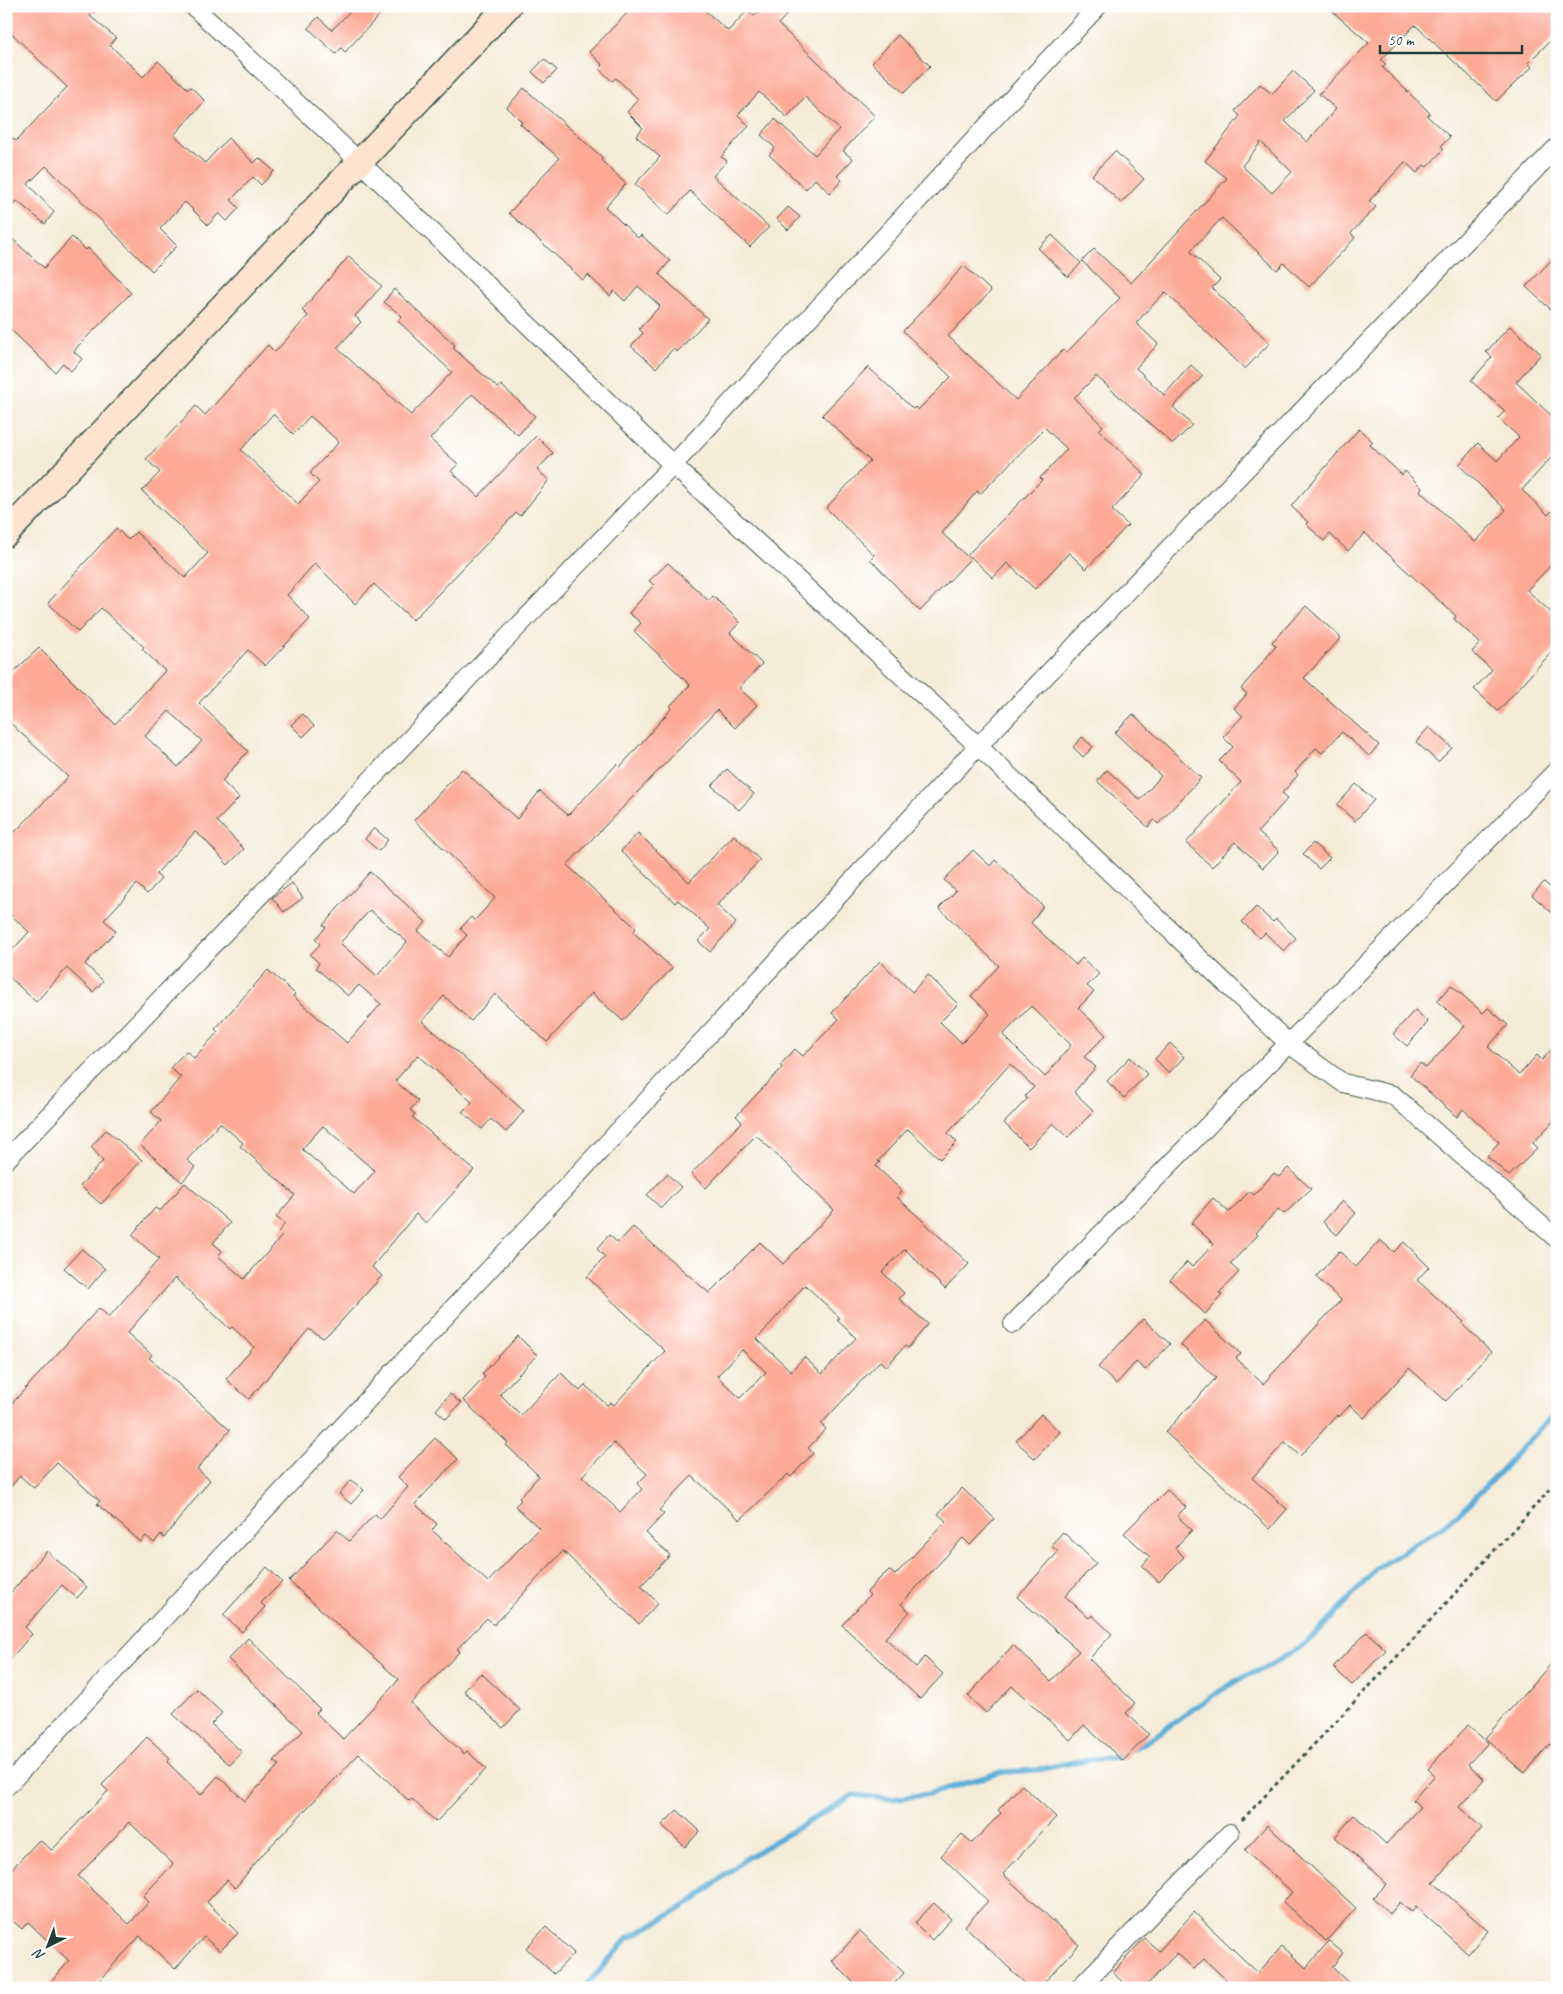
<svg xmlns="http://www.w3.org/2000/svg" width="1563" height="1994" font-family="Caveat,sans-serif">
	<rect width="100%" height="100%" fill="#fff"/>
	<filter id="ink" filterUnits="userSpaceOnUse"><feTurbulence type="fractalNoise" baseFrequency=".02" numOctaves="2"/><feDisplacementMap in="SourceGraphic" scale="10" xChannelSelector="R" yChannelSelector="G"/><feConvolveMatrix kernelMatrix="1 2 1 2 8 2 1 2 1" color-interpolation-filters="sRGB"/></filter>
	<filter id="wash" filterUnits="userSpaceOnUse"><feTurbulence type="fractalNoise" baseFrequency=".0096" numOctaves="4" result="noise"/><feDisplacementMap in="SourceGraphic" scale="20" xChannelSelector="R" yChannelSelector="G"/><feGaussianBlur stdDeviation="1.12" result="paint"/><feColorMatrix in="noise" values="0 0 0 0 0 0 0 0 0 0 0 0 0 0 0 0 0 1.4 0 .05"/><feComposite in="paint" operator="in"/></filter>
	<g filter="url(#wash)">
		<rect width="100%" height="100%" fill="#f5ecd8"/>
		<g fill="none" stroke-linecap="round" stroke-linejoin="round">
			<g stroke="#5baed7" stroke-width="5.5">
				<path d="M 1132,1749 L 1148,1741 L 1206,1700 L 1236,1681 L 1271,1665 L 1304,1645 L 1331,1619 L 1377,1568 L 1442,1527 L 1469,1504 L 1557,1411"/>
				<path d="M 584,1988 L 627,1939 L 692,1902 L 745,1859 L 853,1795 L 890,1799 L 929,1794 L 1002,1772 L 1037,1770 L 1080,1761 L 1116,1757 L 1124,1753"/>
			</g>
		</g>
		<g id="blocks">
			<g fill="#fcaa97" fill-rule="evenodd">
				<path d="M 15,6 L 100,6 L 90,16 L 116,38 L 110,45 L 143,77 L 158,61 L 188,89 L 191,87 L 205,101 L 174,135 L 205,163 L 228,138 L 254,163 L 259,158 L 274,171 L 261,185 L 253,177 L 231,200 L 239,208 L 227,221 L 219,213 L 208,225 L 185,202 L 160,229 L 177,246 L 152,271 L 46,166 L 28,184 L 54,212 L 45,224 L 17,201 L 6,213 L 6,132 L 16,141 L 67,87 L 6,28 L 6,16 Z"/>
				<path d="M 355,6 L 388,6 L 345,52 L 341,48 L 336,54 L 308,28 L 318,17 L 332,30 Z"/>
				<path d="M 634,6 L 700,6 L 728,31 L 748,10 L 754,16 L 764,6 L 795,6 L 778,24 L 875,116 L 843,151 L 853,159 L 837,176 L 842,180 L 830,193 L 815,179 L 806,189 L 769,155 L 775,148 L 761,135 L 775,119 L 815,155 L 839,129 L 805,97 L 787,117 L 759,92 L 738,115 L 749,126 L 721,157 L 727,161 L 713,176 L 769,227 L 750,247 L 690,191 L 668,215 L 635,184 L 660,157 L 636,136 L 643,128 L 627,112 L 638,99 L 616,78 L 612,81 L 599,69 L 603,65 L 589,52 Z"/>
				<path d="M 1326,6 L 1557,6 L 1557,34 L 1528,63 L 1532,67 L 1496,101 L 1415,25 L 1381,60 L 1386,64 L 1382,67 L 1430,113 L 1427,116 L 1450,137 L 1441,146 L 1444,149 L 1427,167 L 1424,165 L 1417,173 L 1405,162 L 1369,201 L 1376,207 L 1351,233 L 1355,238 L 1309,287 L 1284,263 L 1277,270 L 1222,218 L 1190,251 L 1220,280 L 1212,288 L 1270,343 L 1245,369 L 1165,292 L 1136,323 L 1158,344 L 1136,368 L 1164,395 L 1191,365 L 1203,376 L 1173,407 L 1192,425 L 1173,444 L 1096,376 L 1074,398 L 1103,426 L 1099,430 L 1145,475 L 1112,510 L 1128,525 L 1086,569 L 1069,553 L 1035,589 L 1007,563 L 993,578 L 968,554 L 1042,480 L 1040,478 L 1067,449 L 1045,428 L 980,494 L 977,491 L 942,533 L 970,559 L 920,611 L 870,559 L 874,555 L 826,508 L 870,461 L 822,415 L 868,367 L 913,409 L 915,407 L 918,410 L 951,377 L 903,331 L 964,266 L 991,291 L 948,336 L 1016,400 L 1063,350 L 1066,353 L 1120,298 L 1082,261 L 1094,249 L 1131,283 L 1227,178 L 1205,161 L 1240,116 L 1235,111 L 1260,84 L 1272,94 L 1293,71 L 1314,90 L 1285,121 L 1307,142 L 1336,109 L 1319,94 L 1369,43 ZM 1261,142 L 1292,172 L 1272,193 L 1242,166 Z"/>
				<path d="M 898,35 L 930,66 L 904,93 L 872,63 Z"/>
				<path d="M 544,59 L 557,70 L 544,83 L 532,72 Z"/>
				<path d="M 524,88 L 603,158 L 601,160 L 626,184 L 605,207 L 638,238 L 641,235 L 670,261 L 659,274 L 708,319 L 677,352 L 673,349 L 656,368 L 631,346 L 643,333 L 639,329 L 660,306 L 638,286 L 625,301 L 614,291 L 610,296 L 588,275 L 583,280 L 509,213 L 559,158 L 520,124 L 522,122 L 507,107 Z"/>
				<path d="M 1115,151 L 1144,179 L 1121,203 L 1092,175 Z"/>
				<path d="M 788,207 L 800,217 L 788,230 L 777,219 Z"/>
				<path d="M 6,233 L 44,268 L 72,237 L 86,250 L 88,248 L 131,293 L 78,346 L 74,352 L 82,359 L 71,371 L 63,363 L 55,372 L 6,325 Z"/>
				<path d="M 1052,235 L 1081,263 L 1068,277 L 1038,248 Z"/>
				<path d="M 1557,254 L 1557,315 L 1526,287 Z"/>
				<path d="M 349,256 L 382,286 L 355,316 L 361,322 L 337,348 L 411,415 L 452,372 L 398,321 L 402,316 L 384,302 L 394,289 L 455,345 L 453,348 L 498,388 L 501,385 L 535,416 L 518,435 L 472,394 L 430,439 L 458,464 L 451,471 L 478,497 L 536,436 L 553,453 L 537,470 L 549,480 L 520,516 L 516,513 L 413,620 L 374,584 L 355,604 L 315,563 L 287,595 L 310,619 L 265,666 L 248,650 L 199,703 L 248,751 L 222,781 L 239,798 L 217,821 L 244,849 L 228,865 L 203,838 L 195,832 L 156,874 L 161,879 L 147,894 L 137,884 L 104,920 L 116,931 L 85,964 L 103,981 L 93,992 L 67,968 L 36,1002 L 6,974 L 6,957 L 29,932 L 6,910 L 6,824 L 15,832 L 68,777 L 6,719 L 6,679 L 39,648 L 115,724 L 165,671 L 142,649 L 144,647 L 101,608 L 78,632 L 48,603 L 116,528 L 128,540 L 136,532 L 185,578 L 208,553 L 142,491 L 160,472 L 146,459 L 196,406 L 205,415 L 268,345 L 275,352 L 308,316 L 302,310 ZM 273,414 L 293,434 L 310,416 L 339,442 L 310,473 L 319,482 L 298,504 L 241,450 ZM 169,711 L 202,741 L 178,767 L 145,736 Z"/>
				<path d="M 1510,326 L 1541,354 L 1516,382 L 1557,421 L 1557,451 L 1522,490 L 1548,515 L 1557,506 L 1557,559 L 1527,590 L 1557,618 L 1557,646 L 1498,711 L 1474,689 L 1492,670 L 1472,652 L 1480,643 L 1454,619 L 1456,616 L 1365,533 L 1348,551 L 1330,534 L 1324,541 L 1306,524 L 1308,522 L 1291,506 L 1359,429 L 1373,442 L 1370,445 L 1402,475 L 1405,471 L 1422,488 L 1420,491 L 1475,542 L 1506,510 L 1459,465 L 1478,443 L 1497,461 L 1519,437 L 1498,418 L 1505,411 L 1471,381 L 1492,357 L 1486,352 Z"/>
				<path d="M 668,563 L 709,601 L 713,596 L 740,622 L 730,633 L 762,664 L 739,688 L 757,705 L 735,728 L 717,710 L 567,865 L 636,928 L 633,932 L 672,968 L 623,1021 L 592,993 L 547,1042 L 495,994 L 471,1021 L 444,996 L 422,1021 L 524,1111 L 506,1132 L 491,1119 L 482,1129 L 462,1112 L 472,1102 L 418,1055 L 395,1081 L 418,1101 L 410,1110 L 415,1114 L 412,1117 L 474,1170 L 426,1223 L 416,1214 L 372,1267 L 382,1276 L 336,1327 L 323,1338 L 309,1329 L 249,1399 L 226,1379 L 254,1347 L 232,1327 L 230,1329 L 175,1278 L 127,1333 L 152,1355 L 149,1358 L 230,1430 L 197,1469 L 210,1480 L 164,1538 L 161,1534 L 154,1543 L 146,1536 L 141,1542 L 97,1504 L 100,1501 L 57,1463 L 34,1488 L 20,1476 L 6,1492 L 6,1410 L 99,1308 L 109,1317 L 159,1259 L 132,1235 L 155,1208 L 160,1211 L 185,1183 L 230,1223 L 213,1243 L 222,1251 L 218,1256 L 244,1279 L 282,1236 L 278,1232 L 285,1224 L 276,1217 L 295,1195 L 240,1146 L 243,1143 L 220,1123 L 187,1160 L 195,1167 L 182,1182 L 140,1145 L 161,1121 L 151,1112 L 181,1077 L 170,1068 L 186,1051 L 194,1058 L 218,1032 L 215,1029 L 268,970 L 295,994 L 293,996 L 347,1043 L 381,1004 L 359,985 L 348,996 L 316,968 L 319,963 L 310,955 L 320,944 L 315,939 L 326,927 L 323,925 L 370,872 L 426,922 L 418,931 L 448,957 L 467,935 L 460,929 L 471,917 L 475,920 L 495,898 L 414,820 L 462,769 L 517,819 L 540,791 L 568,815 L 617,764 L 620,767 L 672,708 L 670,706 L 690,685 L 634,631 L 641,623 L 629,613 L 654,585 L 649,581 ZM 370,910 L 407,942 L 377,976 L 340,943 ZM 323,1126 L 375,1171 L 354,1194 L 302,1149 Z"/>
				<path d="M 1306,606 L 1341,638 L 1304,678 L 1379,745 L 1369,756 L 1342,732 L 1322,753 L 1316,748 L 1295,772 L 1298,775 L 1282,793 L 1288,798 L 1258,832 L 1279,851 L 1263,868 L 1235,842 L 1212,867 L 1186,843 L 1241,782 L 1219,761 L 1233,747 L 1223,737 L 1243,716 L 1234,708 L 1247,694 L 1241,689 L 1276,646 L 1272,642 Z"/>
				<path d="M 303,714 L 314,726 L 303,737 L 291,725 Z"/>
				<path d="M 1133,714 L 1201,778 L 1158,824 L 1154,820 L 1148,827 L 1097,781 L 1107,770 L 1140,800 L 1161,776 L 1115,733 Z"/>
				<path d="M 1429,727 L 1452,748 L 1438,762 L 1416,742 Z"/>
				<path d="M 1082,737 L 1093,747 L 1083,757 L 1073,747 Z"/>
				<path d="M 727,769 L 754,794 L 739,810 L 712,786 Z"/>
				<path d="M 1356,784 L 1374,800 L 1355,821 L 1337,805 Z"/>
				<path d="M 374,828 L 388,840 L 379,851 L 365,839 Z"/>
				<path d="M 638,833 L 689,882 L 734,835 L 760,860 L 717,905 L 736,923 L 710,952 L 698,941 L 710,929 L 678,900 L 675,903 L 621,851 Z"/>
				<path d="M 1313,843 L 1330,858 L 1319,869 L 1303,854 Z"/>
				<path d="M 973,850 L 990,866 L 995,860 L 1043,906 L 1031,923 L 1076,965 L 1082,958 L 1099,974 L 1087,986 L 1094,992 L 1078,1008 L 1106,1035 L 1084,1057 L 1096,1067 L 1074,1092 L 1094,1111 L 1068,1137 L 1053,1123 L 1029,1148 L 1004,1123 L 1027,1099 L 1025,1096 L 1034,1087 L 1010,1064 L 948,1133 L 957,1142 L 940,1159 L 908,1129 L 878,1161 L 880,1162 L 876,1166 L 902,1191 L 897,1197 L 969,1264 L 945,1289 L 905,1249 L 882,1272 L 904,1293 L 899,1299 L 928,1324 L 908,1348 L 905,1346 L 886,1367 L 880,1361 L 821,1424 L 826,1429 L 808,1448 L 813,1453 L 791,1477 L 788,1474 L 740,1520 L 692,1476 L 659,1510 L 664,1514 L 646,1533 L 670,1555 L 641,1586 L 658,1603 L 639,1624 L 563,1551 L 494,1625 L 487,1618 L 457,1649 L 460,1651 L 411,1703 L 464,1754 L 467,1751 L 486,1769 L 436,1822 L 412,1799 L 409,1801 L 359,1754 L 262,1855 L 235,1888 L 227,1880 L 207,1902 L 238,1933 L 220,1951 L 204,1937 L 175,1969 L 140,1936 L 92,1988 L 46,1988 L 69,1961 L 28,1922 L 22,1929 L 6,1915 L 6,1875 L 39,1840 L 52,1850 L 108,1791 L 102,1785 L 147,1737 L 170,1758 L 167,1762 L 201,1795 L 218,1776 L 245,1801 L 279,1765 L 274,1761 L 303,1731 L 228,1659 L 248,1638 L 320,1709 L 316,1713 L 343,1739 L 396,1683 L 398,1679 L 289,1581 L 337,1530 L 349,1541 L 375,1514 L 380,1519 L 408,1487 L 398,1477 L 435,1438 L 458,1459 L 415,1504 L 437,1524 L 432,1530 L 488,1582 L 539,1528 L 515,1506 L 521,1500 L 519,1498 L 539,1476 L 506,1445 L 508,1443 L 463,1400 L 485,1377 L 482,1374 L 518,1336 L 537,1355 L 500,1394 L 521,1415 L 561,1373 L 580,1391 L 585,1385 L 607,1405 L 611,1402 L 614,1405 L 665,1351 L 587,1277 L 605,1257 L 597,1249 L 609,1235 L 618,1243 L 633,1227 L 709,1293 L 760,1242 L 783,1264 L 834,1210 L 756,1135 L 706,1188 L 691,1174 L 742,1122 L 736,1116 L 782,1068 L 780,1065 L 795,1049 L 803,1056 L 839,1019 L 832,1013 L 880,961 L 912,992 L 928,975 L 958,1004 L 940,1022 L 962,1043 L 990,1014 L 971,996 L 999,966 L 939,908 L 956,891 L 944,880 ZM 1031,1006 L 1071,1045 L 1045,1077 L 1003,1035 ZM 805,1285 L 840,1318 L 837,1320 L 856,1338 L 822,1374 L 804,1357 L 791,1371 L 757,1339 ZM 742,1350 L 766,1372 L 740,1398 L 717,1376 ZM 614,1443 L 647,1474 L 637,1484 L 642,1489 L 620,1512 L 582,1476 ZM 129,1822 L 173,1864 L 143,1896 L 149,1902 L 129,1924 L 78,1876 Z"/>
				<path d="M 1544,882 L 1557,893 L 1557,917 L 1532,895 Z"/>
				<path d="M 292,883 L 303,898 L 284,912 L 272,898 Z"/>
				<path d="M 1256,907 L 1273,922 L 1276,919 L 1296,938 L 1284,951 L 1265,933 L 1260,938 L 1242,922 Z"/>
				<path d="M 1451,985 L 1483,1013 L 1488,1008 L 1508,1025 L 1488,1047 L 1519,1075 L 1537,1055 L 1542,1060 L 1557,1043 L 1557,1117 L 1533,1143 L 1538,1148 L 1509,1176 L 1487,1156 L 1499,1142 L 1463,1109 L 1457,1117 L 1410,1075 L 1420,1063 L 1426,1068 L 1465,1026 L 1437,1001 Z"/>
				<path d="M 1415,1010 L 1428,1022 L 1407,1046 L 1393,1034 Z"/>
				<path d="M 1170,1043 L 1184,1057 L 1169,1073 L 1155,1059 Z"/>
				<path d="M 1130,1057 L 1147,1074 L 1124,1098 L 1107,1081 Z"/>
				<path d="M 106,1130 L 142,1160 L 101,1204 L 80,1186 L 103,1161 L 91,1147 Z"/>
				<path d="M 1288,1168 L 1311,1189 L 1284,1214 L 1278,1209 L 1256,1233 L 1258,1235 L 1230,1264 L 1239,1272 L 1219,1293 L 1222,1295 L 1205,1314 L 1170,1280 L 1187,1262 L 1192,1267 L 1214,1244 L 1191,1223 L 1213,1198 L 1229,1212 L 1250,1191 L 1254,1195 L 1274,1173 L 1279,1177 Z"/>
				<path d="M 667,1174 L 681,1187 L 661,1208 L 647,1195 Z"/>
				<path d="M 1342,1201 L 1356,1213 L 1337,1235 L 1323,1222 Z"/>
				<path d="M 1380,1240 L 1394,1252 L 1404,1242 L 1429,1267 L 1417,1280 L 1464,1322 L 1462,1324 L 1491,1352 L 1446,1401 L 1409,1368 L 1364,1418 L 1350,1405 L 1339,1417 L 1337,1415 L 1300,1456 L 1285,1442 L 1252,1478 L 1287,1509 L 1270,1529 L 1165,1432 L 1216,1378 L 1181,1345 L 1205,1320 L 1241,1354 L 1236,1358 L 1263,1384 L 1341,1300 L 1316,1277 L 1339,1251 L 1356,1267 Z"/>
				<path d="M 82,1249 L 105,1269 L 88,1289 L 64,1268 Z"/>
				<path d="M 1143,1319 L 1170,1344 L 1145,1370 L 1136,1362 L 1116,1384 L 1098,1367 Z"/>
				<path d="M 450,1394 L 461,1403 L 446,1419 L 436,1410 Z"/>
				<path d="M 1041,1414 L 1060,1432 L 1035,1459 L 1016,1441 Z"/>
				<path d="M 351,1480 L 364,1490 L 351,1504 L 339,1494 Z"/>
				<path d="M 962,1488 L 995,1519 L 970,1545 L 963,1538 L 901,1604 L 910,1612 L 885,1638 L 916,1667 L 925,1657 L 943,1674 L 920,1699 L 842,1625 L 870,1595 L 867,1592 L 877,1581 L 889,1570 L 895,1575 L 946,1521 L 938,1514 Z"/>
				<path d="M 1167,1490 L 1186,1507 L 1177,1516 L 1192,1530 L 1175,1548 L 1184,1557 L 1159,1582 L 1142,1566 L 1150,1557 L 1124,1533 Z"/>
				<path d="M 1063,1532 L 1096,1563 L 1065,1596 L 1089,1618 L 1092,1615 L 1112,1634 L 1089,1659 L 1135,1703 L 1126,1713 L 1149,1734 L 1123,1761 L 1084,1725 L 1070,1740 L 1012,1686 L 986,1713 L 968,1696 L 1013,1645 L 1051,1681 L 1079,1651 L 1017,1597 L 1058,1552 L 1051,1545 Z"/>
				<path d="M 47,1551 L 87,1587 L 77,1598 L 62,1585 L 25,1627 L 32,1634 L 6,1664 L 6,1598 Z"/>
				<path d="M 267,1567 L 282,1582 L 261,1603 L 265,1607 L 242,1632 L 223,1615 Z"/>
				<path d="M 1367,1632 L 1386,1650 L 1352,1685 L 1333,1667 Z"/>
				<path d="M 1557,1657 L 1557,1750 L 1550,1744 L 1524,1773 L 1485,1738 Z"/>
				<path d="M 481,1673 L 520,1710 L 503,1728 L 464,1691 Z"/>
				<path d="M 197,1689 L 222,1713 L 211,1724 L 242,1752 L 230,1765 L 173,1714 Z"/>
				<path d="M 1468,1725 L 1488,1743 L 1468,1764 L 1484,1779 L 1459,1807 L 1482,1828 L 1433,1882 L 1488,1931 L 1468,1954 L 1416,1907 L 1412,1912 L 1400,1902 L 1390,1914 L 1373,1898 L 1387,1884 L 1335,1837 L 1354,1815 L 1386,1844 L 1420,1807 L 1413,1800 L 1435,1775 L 1428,1769 Z"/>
				<path d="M 1022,1785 L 1056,1817 L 1003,1874 L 1079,1945 L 1039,1988 L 1030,1988 L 965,1926 L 988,1901 L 941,1856 L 962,1834 L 972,1843 L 1001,1813 L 998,1810 Z"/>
				<path d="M 677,1810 L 700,1831 L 685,1847 L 662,1825 Z"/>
				<path d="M 1267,1825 L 1356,1908 L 1326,1941 L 1283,1902 L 1292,1892 L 1245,1850 Z"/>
				<path d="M 934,1903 L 951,1919 L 932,1940 L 915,1923 Z"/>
				<path d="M 1194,1912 L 1258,1973 L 1282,1946 L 1306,1968 L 1329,1941 L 1343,1953 L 1332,1967 L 1354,1988 L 1235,1988 L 1204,1959 L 1194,1969 L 1177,1953 L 1144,1988 L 1129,1988 L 1113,1973 L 1144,1938 L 1159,1951 Z"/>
				<path d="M 546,1927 L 574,1953 L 554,1974 L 526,1948 Z"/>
				<path d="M 860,1931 L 904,1973 L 890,1988 L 859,1988 L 832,1961 Z"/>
			</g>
		</g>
	</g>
	<g filter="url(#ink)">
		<use href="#blocks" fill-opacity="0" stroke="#3f574d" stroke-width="1"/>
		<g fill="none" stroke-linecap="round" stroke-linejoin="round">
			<defs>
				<g id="street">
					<path d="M 193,6 L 361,163 L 673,465 L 978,746 L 1289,1044 L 1343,1083 L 1393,1095 L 1557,1239"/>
					<path d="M 6,1160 L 673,465 L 1098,6"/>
					<path d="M 1013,1324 L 1557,770"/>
					<path d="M 6,1787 L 978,746 L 1557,147"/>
					<path d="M 1079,1988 L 1230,1833"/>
				</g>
				<path id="secondary" d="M 6,534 L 508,6"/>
			</defs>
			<use href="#street" stroke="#3f574d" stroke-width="20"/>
			<use href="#secondary" stroke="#3f574d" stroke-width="28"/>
			<path stroke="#3f574d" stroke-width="3" stroke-dasharray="4 4" stroke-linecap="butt" d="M 1242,1820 L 1383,1672 L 1557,1482"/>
			<use href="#street" stroke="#fff" stroke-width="18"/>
			<use href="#secondary" stroke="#fde4d1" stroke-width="25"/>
		</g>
	</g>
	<rect width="1563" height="1994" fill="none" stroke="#fff" stroke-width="25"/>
	<g transform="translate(48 1946) rotate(222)" stroke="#ffffff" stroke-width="4" paint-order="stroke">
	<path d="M0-4L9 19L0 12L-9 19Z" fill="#1f3d34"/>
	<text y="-8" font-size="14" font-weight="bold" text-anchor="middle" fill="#1f3d34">N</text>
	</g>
	<path d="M1380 45v8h142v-8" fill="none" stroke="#1f3d34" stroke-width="2.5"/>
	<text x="1388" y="45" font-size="15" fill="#1f3d34" stroke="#ffffff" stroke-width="4" paint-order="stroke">50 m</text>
</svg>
